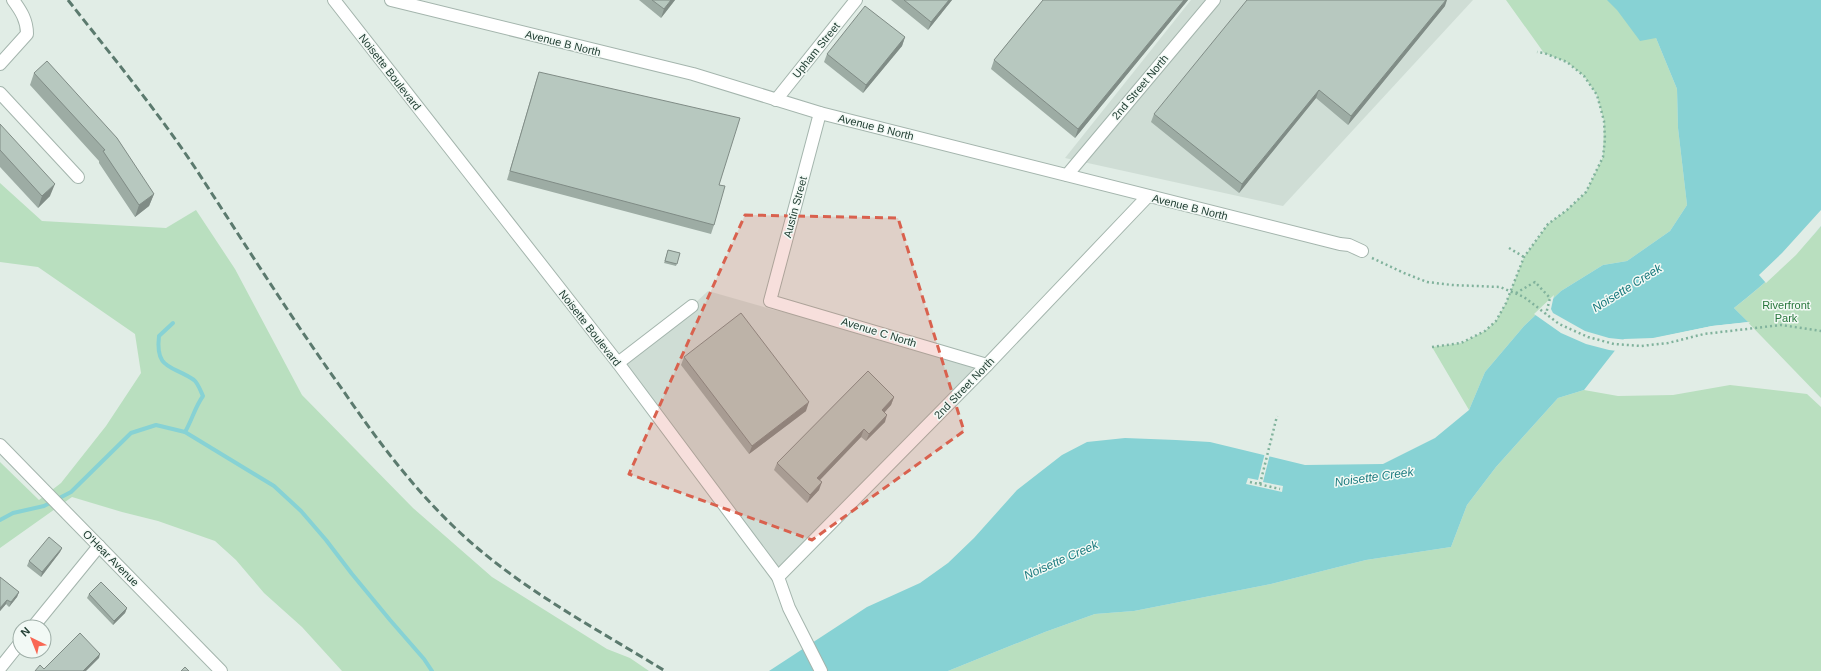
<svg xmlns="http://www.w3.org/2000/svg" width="1821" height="671" font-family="Helvetica,sans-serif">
	<rect width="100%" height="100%" fill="#e1ede6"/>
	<g fill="#cfddd5">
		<path d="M 1191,0 L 1473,0 L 1283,206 L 1065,158 Z"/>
		<path d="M 708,291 L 774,310 L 867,329 L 987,365 L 778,577 L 618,363 L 692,306 Z"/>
	</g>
	<g fill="#b9dfbf">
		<path d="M 1506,0 L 1625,0 L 1656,38 L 1677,89 L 1678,128 L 1687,205 L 1670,231 L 1627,261 L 1603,265 L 1561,291 L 1524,326 L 1485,372 L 1469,410 L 1432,347 L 1462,343 L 1485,331 L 1496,321 L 1506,303 L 1524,257 L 1548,224 L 1567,210 L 1586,192 L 1603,157 L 1604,121 L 1597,95 L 1584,76 L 1567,62 L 1544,53 Z"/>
		<path d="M 0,183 L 42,221 L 166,228 L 196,210 L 235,269 L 302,395 L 413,508 L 492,577 L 607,649 L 630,658 L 649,671 L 342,671 L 302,627 L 264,593 L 236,560 L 215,541 L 158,521 L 122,512 L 72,497 L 0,548 L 0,462 L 39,500 L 61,483 L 106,426 L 141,373 L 135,334 L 38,267 L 0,262 Z"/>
		<path d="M 1821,226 L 1821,398 L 1734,308 C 1766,283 1794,258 1821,226 Z"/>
		<path d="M 1730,385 L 1807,394 L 1821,407 L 1821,671 L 948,671 L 1045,632 L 1095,614 L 1134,611 L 1271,584 L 1366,560 L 1451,547 L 1467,505 L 1496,467 L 1558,398 L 1584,390 L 1618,396 L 1673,395 Z"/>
	</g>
	<path fill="#87d2d4" d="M 1607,0 L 1821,0 L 1821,226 C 1794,257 1767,282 1734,308 L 1748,322 L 1712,326 L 1653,338 L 1624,339 L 1584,390 L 1558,398 L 1496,467 L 1467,505 L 1451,547 L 1366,560 L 1271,584 L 1134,611 L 1095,614 L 1045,632 L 948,671 L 769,671 L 867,607 L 920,583 L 948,563 L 974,538 L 1017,490 L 1062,455 L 1087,442 L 1125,438 L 1176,440 L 1210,442 L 1305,465 L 1383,464 L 1435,438 L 1469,410 L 1485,372 L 1524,326 L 1561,291 L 1603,265 L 1627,261 L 1670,231 L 1687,205 L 1678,128 L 1677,89 L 1656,38 L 1640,41 L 1617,10 Z"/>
	<g fill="#e1ede6">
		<path d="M 1821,210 L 1821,226 L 1796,255 L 1766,283 L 1759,275 L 1782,253 Z"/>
		<path d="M 1554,295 L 1551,309 L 1553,313 L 1585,331 L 1609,338 L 1628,340 L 1651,339 L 1712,326 L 1750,322 L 1748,324 L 1713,328 L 1653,340 L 1625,341 L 1617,351 L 1609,350 L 1586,344 L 1561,333 L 1534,314 Z"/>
		<path d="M 1265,453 L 1270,454 L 1263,482 L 1283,486 L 1282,492 L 1246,484 L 1248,478 L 1258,480 Z"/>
	</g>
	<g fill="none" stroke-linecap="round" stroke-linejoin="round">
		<g stroke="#87d2d4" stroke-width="4">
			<path d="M 173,323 L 159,336 C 155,370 172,365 194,380 C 198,383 201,392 203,396 C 195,407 192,420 185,432"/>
			<path d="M 0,520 L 13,513 L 44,506 L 71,492 L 131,433 L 156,425 L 185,432 L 274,486 L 301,511 L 326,540 L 352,574 L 390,620 L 424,659 L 432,671"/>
		</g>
		<defs>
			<g id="minor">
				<path d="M 334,0 L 618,363 L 778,577 L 789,608 L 821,671"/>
				<path d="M 391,0 L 693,74 L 820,113 L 1340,244 L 1349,245 L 1362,251"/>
				<path d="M 0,64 L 27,34 C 27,20 21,11 13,0"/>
				<path d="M 0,93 L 78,177"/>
				<path d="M 776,100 L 856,0"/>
				<path d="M 820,113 L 770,301 L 987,365"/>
				<path d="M 1067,175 L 1214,0"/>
				<path d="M 618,363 L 692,306"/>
				<path d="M 0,445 L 221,671"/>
				<path d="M 778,577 L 987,365 L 1148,196"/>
				<path d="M 33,627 L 99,546"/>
				<path d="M 0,668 L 20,643"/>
			</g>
		</defs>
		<use href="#minor" stroke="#a4b5ad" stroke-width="14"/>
		<g stroke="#80b29c" stroke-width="2.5" stroke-dasharray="2 3" stroke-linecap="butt">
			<path d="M 1509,248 L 1524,257"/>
			<path d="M 1372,258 L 1404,273 L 1427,282 L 1452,285 L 1500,287 L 1524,297 L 1559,324 L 1588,337 L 1614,344 L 1641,346 L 1668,343 L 1704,334 L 1781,325 L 1821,331"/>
			<path d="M 1516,293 L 1535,282 L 1550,298 L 1546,314"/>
			<path d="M 1432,347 L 1461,343 L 1485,331 L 1496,321 L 1506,303 L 1524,257 L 1548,224 L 1567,210 L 1586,192 L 1603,157 L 1605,139 L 1604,121 L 1597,95 L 1584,76 L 1567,62 L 1544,53 L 1537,52"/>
			<path d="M 1250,482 L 1280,489"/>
			<path d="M 1260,484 L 1277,416"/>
		</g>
		<use href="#minor" stroke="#fff" stroke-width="12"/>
		<path stroke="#5b7a6e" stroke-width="3" stroke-dasharray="8 4" stroke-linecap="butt" d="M 68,0 C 115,60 164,119 205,183 C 250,252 294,322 342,389 C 375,437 409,483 451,524 C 513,585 592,626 665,671"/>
	</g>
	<g fill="#9daca4">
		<path d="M 639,0 L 675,0 L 661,18 Z"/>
		<path d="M 891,0 L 952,0 L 928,30 Z"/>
		<path d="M 1043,0 L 1188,0 L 1075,138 L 991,69 L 994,60 Z"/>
		<path d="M 1445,6 L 1348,125 L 1316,98 L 1239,193 L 1151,122 L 1154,114 Z"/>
		<path d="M 905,37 L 902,46 L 863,93 L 824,62 L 827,54 Z"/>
		<path d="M 539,72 L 719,185 L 714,225 L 711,234 L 507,180 L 536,81 Z"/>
		<path d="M 34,73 L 154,194 L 149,206 L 135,217 L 99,163 L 99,161 L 30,85 Z"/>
		<path d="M 0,124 L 50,196 L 38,208 L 0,167 Z"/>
		<path d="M 668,250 L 680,253 L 676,266 L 664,263 Z"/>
		<path d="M 684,357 L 806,411 L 749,454 L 681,365 Z"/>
		<path d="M 894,397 L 891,405 L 885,412 L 885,422 L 866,441 L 861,437 L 820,480 L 819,490 L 807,503 L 774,470 L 777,463 Z"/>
		<path d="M 62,548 L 60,552 L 41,577 L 27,566 L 29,561 Z"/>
		<path d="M 0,577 L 19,592 L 17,597 L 9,607 L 6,604 L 0,611 Z"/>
		<path d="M 89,594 L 127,608 L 125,613 L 113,625 L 87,598 Z"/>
	</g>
	<g fill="#808c86">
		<path d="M 671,0 L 675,0 L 661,18 L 664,9 Z"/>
		<path d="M 949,0 L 952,0 L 928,30 L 931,22 Z"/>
		<path d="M 1184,0 L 1188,0 L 1075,138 L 1078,129 Z"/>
		<path d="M 1446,0 L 1447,0 L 1445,6 L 1348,125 L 1351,116 Z"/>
		<path d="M 905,37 L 902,46 L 863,93 L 866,85 Z"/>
		<path d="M 1319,90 L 1316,98 L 1239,193 L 1242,184 Z"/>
		<path d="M 55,184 L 50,196 L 38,208 L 42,196 Z"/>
		<path d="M 154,194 L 149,206 L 135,217 L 139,205 Z"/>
		<path d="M 894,397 L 891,405 L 880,417 L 882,410 Z"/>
		<path d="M 809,402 L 806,411 L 749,454 L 752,446 Z"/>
		<path d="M 887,415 L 885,422 L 866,441 L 869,434 Z"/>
		<path d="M 864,429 L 861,437 L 815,485 L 817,478 Z"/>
		<path d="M 822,482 L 819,490 L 807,503 L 810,495 Z"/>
		<path d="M 62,548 L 60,552 L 41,577 L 42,572 Z"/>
		<path d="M 19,592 L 17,597 L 9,607 L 11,602 Z"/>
		<path d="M 7,600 L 6,604 L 0,611 L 0,608 Z"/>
		<path d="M 127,608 L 125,613 L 113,625 L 114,621 Z"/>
		<path d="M 100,654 L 99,658 L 86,671 L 83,671 Z"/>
	</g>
	<g fill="#b7c8bf" stroke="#808c86">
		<path d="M 652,0 L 671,0 L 664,9 Z"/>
		<path d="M 904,0 L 949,0 L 931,22 Z"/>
		<path d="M 1043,0 L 1184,0 L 1078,129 L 994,60 Z"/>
		<path d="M 1247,0 L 1446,0 L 1351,116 L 1319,90 L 1242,184 L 1154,114 Z"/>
		<path d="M 865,6 L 905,37 L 866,85 L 827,54 Z"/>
		<path d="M 47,61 L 117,138 L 154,194 L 139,205 L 103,151 L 105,150 L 34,73 Z"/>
		<path d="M 539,72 L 740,118 L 719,185 L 725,186 L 714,225 L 510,171 Z"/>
		<path d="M 0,124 L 55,184 L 42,196 L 0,150 Z"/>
		<path d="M 668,250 L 680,253 L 677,264 L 665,261 Z"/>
		<path d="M 741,313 L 809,402 L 752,446 L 684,357 Z"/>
		<path d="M 868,371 L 894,397 L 882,410 L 887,415 L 869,434 L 864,429 L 817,478 L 822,482 L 810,495 L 777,463 Z"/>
		<path d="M 49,537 L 62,548 L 42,572 L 29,561 Z"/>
		<path d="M 0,577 L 19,592 L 11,602 L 7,600 L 0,608 Z"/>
		<path d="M 101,582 L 127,608 L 114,621 L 89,594 Z"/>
		<path d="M 80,633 L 100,654 L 83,671 L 35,671 L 40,665 L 44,669 Z"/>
		<path d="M 185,667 L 189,671 L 181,671 Z"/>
	</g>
	<path fill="#d9614e" fill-opacity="0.2" stroke="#d9614e" stroke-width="3" stroke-dasharray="8 5" stroke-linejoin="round" d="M 745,215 L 898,218 L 964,431 L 812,540 L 629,474 Z"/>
	<g text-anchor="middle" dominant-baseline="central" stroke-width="3" stroke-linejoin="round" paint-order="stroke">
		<g font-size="11" fill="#213e33" stroke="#f2f9f5">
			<text transform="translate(563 43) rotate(14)">Avenue B North</text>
			<text transform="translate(816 50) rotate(-51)">Upham Street</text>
			<text transform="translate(390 72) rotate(52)">Noisette Boulevard</text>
			<text transform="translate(1140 87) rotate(-50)">2nd Street North</text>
			<text transform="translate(876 127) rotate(14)">Avenue B North</text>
			<text transform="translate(795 207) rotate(-75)">Austin Street</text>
			<text transform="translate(1190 207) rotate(14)">Avenue B North</text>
			<text transform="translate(590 328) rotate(52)">Noisette Boulevard</text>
			<text transform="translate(879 332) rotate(17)">Avenue C North</text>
			<text transform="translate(964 388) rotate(-46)">2nd Street North</text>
			<text transform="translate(111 558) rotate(45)">O'Hear Avenue</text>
		</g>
		<g font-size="11" fill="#29773d" stroke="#f2f9f5">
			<text x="1786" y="305">Riverfront<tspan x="1786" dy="13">Park</tspan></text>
		</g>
		<g font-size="12" font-style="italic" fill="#18797d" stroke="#f2f9f5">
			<text transform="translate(1627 288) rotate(-32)">Noisette Creek</text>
			<text transform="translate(1374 477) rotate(-8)">Noisette Creek</text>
			<text transform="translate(1061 560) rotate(-24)">Noisette Creek</text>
		</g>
	</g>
	<g transform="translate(32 639) rotate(317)"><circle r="19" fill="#f2f9f5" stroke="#9eaea7"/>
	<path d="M0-3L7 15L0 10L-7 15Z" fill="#f96753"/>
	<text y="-6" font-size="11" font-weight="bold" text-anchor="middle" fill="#213e33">N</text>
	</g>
</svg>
